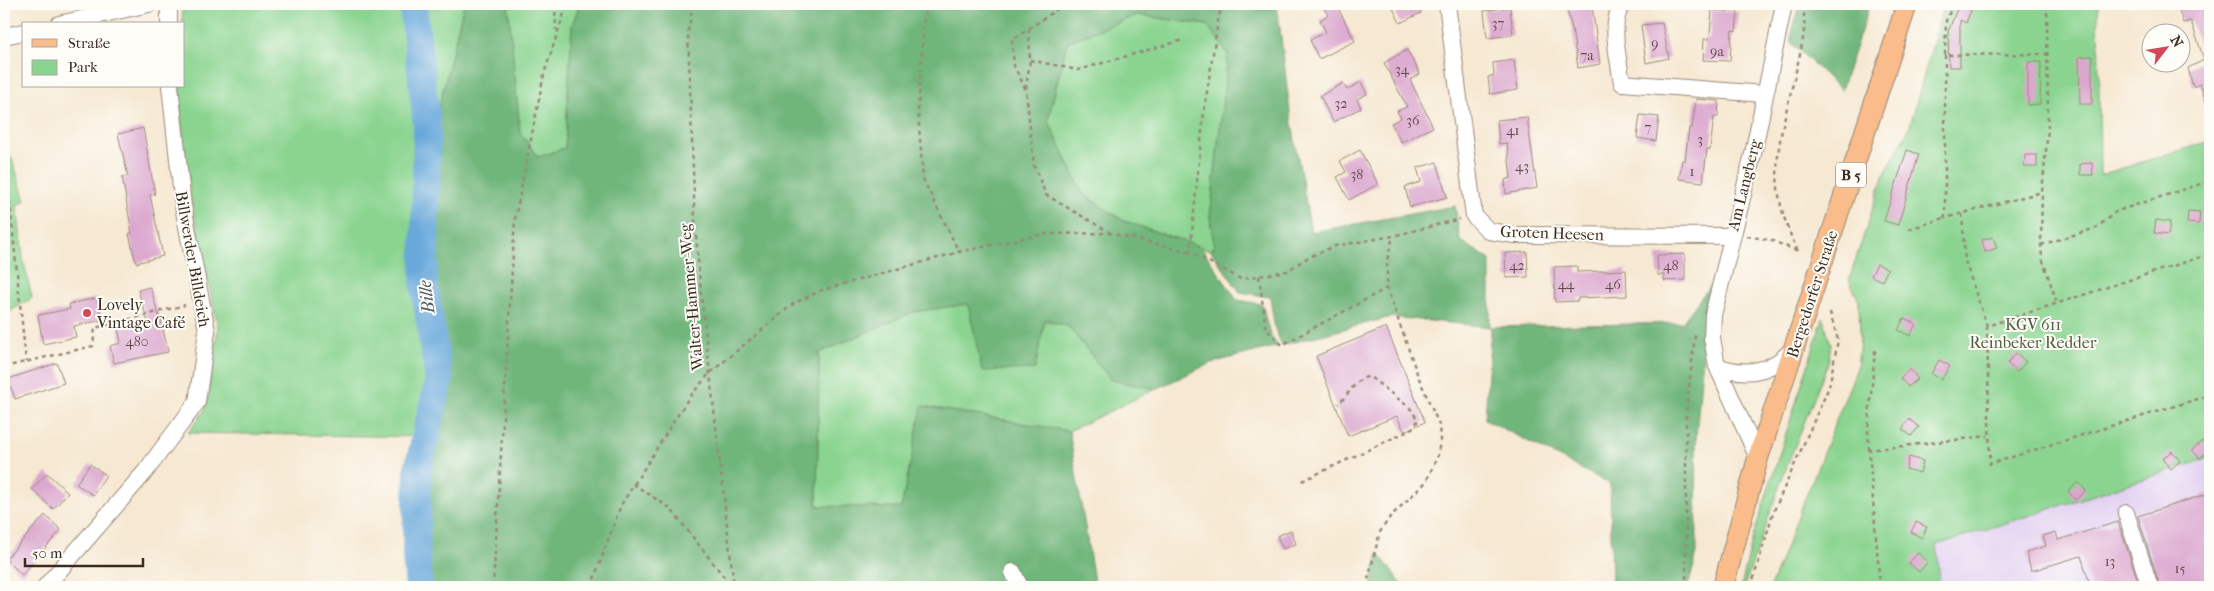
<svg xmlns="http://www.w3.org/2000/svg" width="2214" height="591" font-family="'IM FELL French Canon',serif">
	<rect width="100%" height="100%" fill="#fdfcf7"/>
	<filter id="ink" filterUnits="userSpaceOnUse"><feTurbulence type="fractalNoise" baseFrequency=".02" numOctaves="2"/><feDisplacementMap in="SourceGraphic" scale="10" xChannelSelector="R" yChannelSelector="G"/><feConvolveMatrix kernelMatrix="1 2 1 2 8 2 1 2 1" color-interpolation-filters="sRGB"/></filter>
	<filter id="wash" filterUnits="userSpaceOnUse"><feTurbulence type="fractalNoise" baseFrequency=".0096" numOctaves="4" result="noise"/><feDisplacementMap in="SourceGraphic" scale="20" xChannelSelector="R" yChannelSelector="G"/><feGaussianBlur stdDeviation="1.12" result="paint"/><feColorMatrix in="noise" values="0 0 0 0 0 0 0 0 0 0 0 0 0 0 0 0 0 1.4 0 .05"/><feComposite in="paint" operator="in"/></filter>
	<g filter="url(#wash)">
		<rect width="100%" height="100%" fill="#f6e8d1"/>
		<path fill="#e3d3f2" d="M 2210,458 L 2210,587 L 1940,587 L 1937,545 Z"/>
		<g fill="#8ad490" stroke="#627f57">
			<path d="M 182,4 L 405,4 L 422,129 L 422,283 L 438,380 L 424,437 L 188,433 L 206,408 L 218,328 L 191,200 L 179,100 L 180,86 L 184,86 Z"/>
			<path d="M 420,4 L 464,4 L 435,124 Z"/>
			<path d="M 508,4 L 580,4 L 572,25 L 565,148 L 538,157 L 520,132 Z"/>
			<path d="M 1944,4 L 2098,4 L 2100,175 L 2210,141 L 2210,458 L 1937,545 L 1940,587 L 1770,587 L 1857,368 L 1860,340 L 1859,301 L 1849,280 L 1883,177 L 1909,129 Z"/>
			<path d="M 1137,15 L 1207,25 L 1228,54 L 1210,217 L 1214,248 L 1210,250 L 1124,221 L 1083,194 L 1048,120 L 1067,42 Z"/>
			<path d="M 12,158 L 25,201 L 17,205 L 23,258 L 32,298 L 4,315 L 4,160 Z"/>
			<path d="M 969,303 L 1068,326 L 1111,380 L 1156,389 L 1069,431 L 923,406 L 901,509 L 817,506 L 819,353 L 913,312 Z"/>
			<path d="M 1823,318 L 1831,344 L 1828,363 L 1783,476 L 1744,587 L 1741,587 L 1753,537 Z"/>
		</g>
		<g fill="#6fb67a" stroke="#55704c">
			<path d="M 464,4 L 508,4 L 520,132 L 538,157 L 565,148 L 572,25 L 580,4 L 1277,4 L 1290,112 L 1311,232 L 1455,206 L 1460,240 L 1490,260 L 1490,327 L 1391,317 L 1282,345 L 1275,329 L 1270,297 L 1240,292 L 1210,250 L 1214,248 L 1210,217 L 1228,54 L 1207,25 L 1137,15 L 1067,42 L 1048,120 L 1083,194 L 1124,221 L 1201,247 L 1237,300 L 1262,304 L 1270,335 L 1278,346 L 1211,363 L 1156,389 L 1111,380 L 1068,326 L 1045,319 L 1035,369 L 982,371 L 968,304 L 913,312 L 819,353 L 817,506 L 901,508 L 922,406 L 1069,431 L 1095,587 L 414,587 L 416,468 L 438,380 L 422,283 L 435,146 L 435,124 Z"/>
			<path d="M 1799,4 L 1870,4 L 1841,90 L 1790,42 Z"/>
			<path d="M 1715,279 L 1704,343 L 1696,437 L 1697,553 L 1688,587 L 1612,587 L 1610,484 L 1485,419 L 1491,327 L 1682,323 Z"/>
			<path d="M 1378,553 L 1404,587 L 1371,587 Z"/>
		</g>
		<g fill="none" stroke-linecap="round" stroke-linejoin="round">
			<path stroke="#68a8db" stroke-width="28" d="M 413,4 L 427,125 L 424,284 L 439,380 L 418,469 L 416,556 L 419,587"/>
		</g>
		<g id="blocks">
			<g fill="#dba7cf">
				<path d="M 1322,4 L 1336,4 L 1355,41 L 1319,59 L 1310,40 L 1326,32 L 1320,20 L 1328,15 Z"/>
				<path d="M 1391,4 L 1417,4 L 1421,13 L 1400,23 Z"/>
				<path d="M 1959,4 L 1971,10 L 1966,23 L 1960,20 L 1960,67 L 1949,67 L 1948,32 Z"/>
				<path d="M 2177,4 L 2201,4 L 2205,16 L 2210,14 L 2210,107 L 2208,108 L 2200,84 L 2193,87 L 2188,68 L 2204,60 L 2191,21 L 2183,23 Z"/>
				<path d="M 1592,6 L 1600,64 L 1578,68 L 1572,29 L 1567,10 Z"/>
				<path d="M 1510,7 L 1513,35 L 1487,38 L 1484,11 Z"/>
				<path d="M 1712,10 L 1738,12 L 1736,31 L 1732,30 L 1730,61 L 1703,60 L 1704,39 L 1709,39 L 1710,34 Z"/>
				<path d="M 1662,23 L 1669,58 L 1646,63 L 1641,25 Z"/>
				<path d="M 1407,50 L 1420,74 L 1410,80 L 1433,127 L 1401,142 L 1391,123 L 1401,118 L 1397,111 L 1407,107 L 1384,63 Z"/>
				<path d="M 2092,56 L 2092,104 L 2080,104 L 2079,57 Z"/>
				<path d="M 1514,60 L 1518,90 L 1490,94 L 1488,77 L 1494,75 L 1493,63 Z"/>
				<path d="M 2028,62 L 2041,62 L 2040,104 L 2028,105 Z"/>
				<path d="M 1361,82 L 1367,94 L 1357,99 L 1361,108 L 1333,122 L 1320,96 L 1343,83 L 1347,90 Z"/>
				<path d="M 1696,99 L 1719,101 L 1718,117 L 1714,117 L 1713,124 L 1710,150 L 1707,149 L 1703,182 L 1679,179 L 1682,160 L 1685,160 L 1689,128 L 1692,128 Z"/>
				<path d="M 1640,115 L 1659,117 L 1656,141 L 1637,138 Z"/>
				<path d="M 1527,117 L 1537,188 L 1506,194 L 1505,180 L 1511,178 L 1507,143 L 1499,144 L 1497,120 Z"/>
				<path d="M 143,128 L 155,194 L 150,195 L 163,256 L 136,263 L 129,234 L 132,233 L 122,177 L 128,176 L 118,134 Z"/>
				<path d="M 1360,150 L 1378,184 L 1349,200 L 1337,177 L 1346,172 L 1340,161 Z"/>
				<path d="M 1907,150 L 1919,154 L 1898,225 L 1884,221 Z"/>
				<path d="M 2025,155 L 2037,155 L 2037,167 L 2024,167 Z"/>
				<path d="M 1437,162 L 1447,197 L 1410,207 L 1405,187 L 1421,182 L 1417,168 Z"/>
				<path d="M 2092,163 L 2093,175 L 2080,175 L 2080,164 Z"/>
				<path d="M 2188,211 L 2200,212 L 2199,224 L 2187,223 Z"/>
				<path d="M 2156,220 L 2170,222 L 2168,235 L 2154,233 Z"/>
				<path d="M 1993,237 L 1997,248 L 1985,252 L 1982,240 Z"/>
				<path d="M 1527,252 L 1528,277 L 1506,278 L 1505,253 Z"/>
				<path d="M 1685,254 L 1685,280 L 1664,281 L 1664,275 L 1658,275 L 1657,255 Z"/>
				<path d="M 1877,264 L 1888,269 L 1882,281 L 1871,276 Z"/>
				<path d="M 1577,266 L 1577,272 L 1626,270 L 1627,296 L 1578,298 L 1578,301 L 1555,302 L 1554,267 Z"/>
				<path d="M 150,287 L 160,319 L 161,319 L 168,352 L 114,363 L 110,346 L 121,343 L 118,328 L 148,322 L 138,290 Z"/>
				<path d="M 97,298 L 102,320 L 74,326 L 76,337 L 43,344 L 38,315 L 70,309 L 69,304 Z"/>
				<path d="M 1904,318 L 1916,324 L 1910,336 L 1898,330 Z"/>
				<path d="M 1386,327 L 1425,422 L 1404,431 L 1397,416 L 1348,436 L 1316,356 Z"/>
				<path d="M 2016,353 L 2026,362 L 2017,372 L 2007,363 Z"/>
				<path d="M 1939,360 L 1950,366 L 1941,380 L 1931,374 Z"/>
				<path d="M 57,363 L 64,383 L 15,399 L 8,379 Z"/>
				<path d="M 1910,369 L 1918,379 L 1908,387 L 1900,378 Z"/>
				<path d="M 1909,419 L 1919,427 L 1911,436 L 1902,429 Z"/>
				<path d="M 2202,441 L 2210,450 L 2200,458 L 2192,450 Z"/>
				<path d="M 2172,451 L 2180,461 L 2171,469 L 2162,459 Z"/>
				<path d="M 1909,457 L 1923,461 L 1920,473 L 1906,469 Z"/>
				<path d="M 90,464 L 106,475 L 93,495 L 76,484 Z"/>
				<path d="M 47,473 L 68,493 L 53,509 L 32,489 Z"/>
				<path d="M 2078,482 L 2086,491 L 2075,500 L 2068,491 Z"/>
				<path d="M 2210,493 L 2210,587 L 2160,587 L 2138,516 Z"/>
				<path d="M 45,515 L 61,530 L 22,575 L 6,559 Z"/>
				<path d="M 1916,522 L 1927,527 L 1922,538 L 1911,532 Z"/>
				<path d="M 2118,522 L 2140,587 L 2091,587 L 2081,556 L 2031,571 L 2026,552 L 2046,546 L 2043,536 L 2056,532 L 2058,540 Z"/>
				<path d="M 1291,530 L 1296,544 L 1283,549 L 1277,536 Z"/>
				<path d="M 1918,553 L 1928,562 L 1919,572 L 1909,563 Z"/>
			</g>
		</g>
	</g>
	<g filter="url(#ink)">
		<use href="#blocks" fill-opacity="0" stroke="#988978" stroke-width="1"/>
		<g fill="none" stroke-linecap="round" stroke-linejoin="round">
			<defs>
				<g id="minor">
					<path d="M 169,4 L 169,24"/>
					<path d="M 1447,4 L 1474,216 L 1489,231 L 1515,235 L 1731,236"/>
					<path d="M 1623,4 C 1608,22 1619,60 1622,83 L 1764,94"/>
					<path d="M 59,24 L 149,4"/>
					<path d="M 9,35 L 24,32"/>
					<path d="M 1717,366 C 1747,377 1774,372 1795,346"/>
					<path d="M 1758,458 L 1717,366 L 1712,338 L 1713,315 L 1753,154 L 1784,4"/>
					<path d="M 2126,513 L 2150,587"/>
					<path d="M 1013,572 L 1020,587"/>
					<path d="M 45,587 L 145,472 L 197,402 L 207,331 L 183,206 L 170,86"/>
				</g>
				<path id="major" d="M 1723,587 L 1758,458 L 1907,4"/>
			</defs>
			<use href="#minor" stroke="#988978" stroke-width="18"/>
			<use href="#major" stroke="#988978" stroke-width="22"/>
			<g stroke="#988978" stroke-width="2.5" stroke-dasharray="4 4" stroke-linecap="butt">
				<path d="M 555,4 L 556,30"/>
				<path d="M 693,4 L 688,32 L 695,223 L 701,294 L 734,587"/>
				<path d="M 929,4 L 924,16 L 918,112 L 923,179 L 959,252"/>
				<path d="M 1065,4 L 1012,40 L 1014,66 L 1026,90 L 1034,166 L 1046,195 L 1109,232"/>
				<path d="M 1223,4 L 1219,15 L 1204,111 L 1190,252 L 1241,279 L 1287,271 L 1307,258 L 1335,246 L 1393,236 L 1460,219"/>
				<path d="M 1953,4 L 1946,21 L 1945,55 L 2048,54"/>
				<path d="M 2047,4 L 2048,129 L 2042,192 L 2041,245 L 2042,258 L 2057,303"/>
				<path d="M 1945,55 L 1945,218 L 2042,192"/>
				<path d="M 1030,60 L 1078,70 L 1183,40"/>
				<path d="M 1026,89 L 1030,60 L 1029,30"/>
				<path d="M 4,162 L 7,174 L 26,362"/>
				<path d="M 1962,214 L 1965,261 L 1987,326 L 2210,254"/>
				<path d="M 1909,229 L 1945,218"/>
				<path d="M 1747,236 L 1770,240 L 1798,251"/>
				<path d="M 2041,245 L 2096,228 L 2117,211 L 2210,181"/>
				<path d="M 1798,251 C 1763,181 1779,143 1796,71 C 1801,49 1808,25 1802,4"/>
				<path d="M 1259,276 L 1266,329 L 1282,345 L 1387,288"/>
				<path d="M 1987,326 L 1990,464 L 2210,395"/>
				<path d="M 4,367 L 93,346 L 95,328 L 185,305"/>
				<path d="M 1869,450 L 1868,430 L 1875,350"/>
				<path d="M 1302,481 L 1406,432 L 1415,426 L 1418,420 L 1410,408 L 1370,377 C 1356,376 1349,396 1338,404"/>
				<path d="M 633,484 L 670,508 L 732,587"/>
				<path d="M 493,587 L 515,219 L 544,74 L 567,4"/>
				<path d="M 591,587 L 621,505 L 688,399 L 709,374 L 793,304 L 822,290 L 959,252 L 1044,234 L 1110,233 L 1190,252"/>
				<path d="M 1366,587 L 1380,532 L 1390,517 L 1426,482 L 1438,455 L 1440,440 L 1439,425 L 1418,376 L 1387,288 L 1387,261 L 1393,236"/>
				<path d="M 1686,587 L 1686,414 L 1695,335"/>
				<path d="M 1751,587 L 1773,513 L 1829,387 L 1838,340 L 1829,309"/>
				<path d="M 1880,587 L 1869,450 L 1988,436"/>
			</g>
			<use href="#minor" stroke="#fff" stroke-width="16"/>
			<use href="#major" stroke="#f9bc8a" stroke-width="20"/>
		</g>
	</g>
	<circle fill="#d1495b" stroke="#fdfcf7" stroke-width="2" cx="87" cy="313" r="5"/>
	<g text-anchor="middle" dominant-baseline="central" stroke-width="4" stroke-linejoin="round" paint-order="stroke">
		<g font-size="14" fill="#63494a">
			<text x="1498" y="23">37</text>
			<text x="1655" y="43">9</text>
			<text x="1717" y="51">9a</text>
			<text x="1587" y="55">7a</text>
			<text x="1402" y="69">34</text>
			<text x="1341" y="103">32</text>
			<text x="1413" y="120">36</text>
			<text x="1648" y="127">7</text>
			<text x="1513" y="130">41</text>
			<text x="1700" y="139">3</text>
			<text x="1522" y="166">43</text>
			<text x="1692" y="171">1</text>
			<text x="1357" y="174">38</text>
			<text x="1517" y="265">42</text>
			<text x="1671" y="265">48</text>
			<text x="1566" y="284">44</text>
			<text x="1613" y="284">46</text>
			<text x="137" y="341">480</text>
			<text x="2110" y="561">13</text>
			<text x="2180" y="568">15</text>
		</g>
		<rect fill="#fdfcf7" stroke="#75695f" stroke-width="1" x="1836" y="162.5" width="30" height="25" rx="4"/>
		<g font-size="15" font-weight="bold" fill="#3b2a1e">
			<text x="1851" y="175">B 5</text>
		</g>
		<g font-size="16" fill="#3b2a1e" stroke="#fdfcf7">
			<text transform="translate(1744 185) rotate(-76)">Am Langberg</text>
			<text transform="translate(1552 233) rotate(2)">Groten Heesen</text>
			<text transform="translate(193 259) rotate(80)">Billwerder Billdeich</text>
			<text transform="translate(1812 294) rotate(-72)">Bergedorfer Straße</text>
			<text transform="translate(691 297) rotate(-95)">Walter-Hammer-Weg</text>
		</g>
		<g font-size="16" fill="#3b2a1e" stroke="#fdfcf7" text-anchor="start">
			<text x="97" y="304">Lovely<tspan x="97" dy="18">Vintage Café</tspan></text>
		</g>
		<g font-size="16" fill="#535d40" stroke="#fdfcf7">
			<text x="2033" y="324">KGV 611<tspan x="2033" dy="18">Reinbeker Redder</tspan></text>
		</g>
		<g font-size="18" font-style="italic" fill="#4d5c6a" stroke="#fdfcf7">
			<text transform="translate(427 297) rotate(-97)">Bille</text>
		</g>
	</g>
	<rect width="2214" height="591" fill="none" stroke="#fdfcf7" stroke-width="20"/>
	<rect x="22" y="22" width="162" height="65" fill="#fdfcf7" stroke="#afa8a0"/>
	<rect x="32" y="39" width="25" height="8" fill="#f9bc8a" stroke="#afa8a0"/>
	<text x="68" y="48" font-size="15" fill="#3b2a1e">Straße</text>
	<rect x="32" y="60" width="25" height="15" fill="#8ad490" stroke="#afa8a0"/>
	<text x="68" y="72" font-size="15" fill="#3b2a1e">Park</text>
	<g transform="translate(2166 48) rotate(59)"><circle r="24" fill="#fdfcf7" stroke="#afa8a0"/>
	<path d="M0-4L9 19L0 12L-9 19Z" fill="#d1495b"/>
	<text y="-8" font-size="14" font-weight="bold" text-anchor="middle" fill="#3b2a1e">N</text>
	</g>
	<path d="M25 558v8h118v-8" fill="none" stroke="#3b2a1e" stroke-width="2.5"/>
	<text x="32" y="558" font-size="15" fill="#3b2a1e" stroke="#fdfcf7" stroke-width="4" paint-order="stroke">50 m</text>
</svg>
